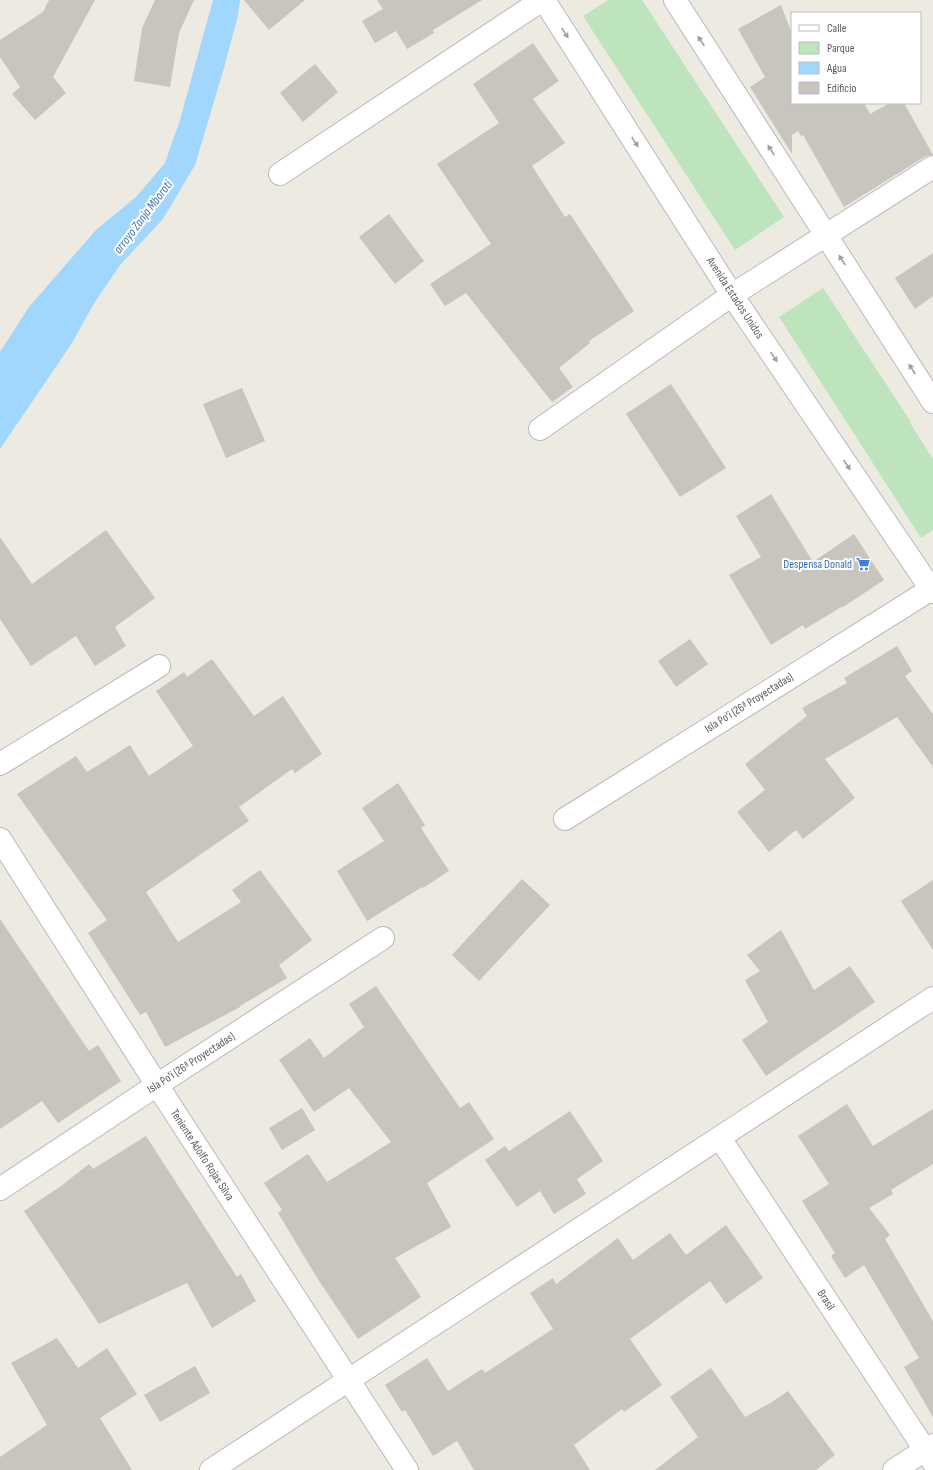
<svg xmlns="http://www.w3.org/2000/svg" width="933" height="1470" font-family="'Sofia Sans Condensed',sans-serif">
	<rect width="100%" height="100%" fill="#eceae1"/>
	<g fill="#bee4be">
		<path d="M 608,0 L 642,0 L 784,217 L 735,250 L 583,16 Z"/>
		<path d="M 823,288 L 911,422 L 910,423 L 933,459 L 933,530 L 921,538 L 779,317 Z"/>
	</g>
	<path fill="#a1d6fd" d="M 213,0 L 240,0 L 238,15 L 224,68 L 195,165 L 163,219 L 120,265 L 93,305 L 72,343 L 0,449 L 0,352 L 29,307 L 96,230 L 136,197 L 165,163 L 180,120 Z"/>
	<g fill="#c8c4be">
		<path d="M 49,0 L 95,0 L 53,77 L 66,93 L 35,120 L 12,94 L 20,87 L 0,57 L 0,40 L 43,12 Z"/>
		<path d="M 155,0 L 194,0 L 179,33 L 170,87 L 134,81 L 142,28 Z"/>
		<path d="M 244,0 L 305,0 L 269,30 Z"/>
		<path d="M 377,0 L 482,0 L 433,30 L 434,33 L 407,49 L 396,31 L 375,43 L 362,21 L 383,9 Z"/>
		<path d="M 781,5 L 792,34 L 792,103 L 864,103 L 870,114 L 890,103 L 904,103 L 933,155 L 926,156 L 844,207 L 803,135 L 801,136 L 798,131 L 792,135 L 792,154 L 750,87 L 765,77 L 738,29 Z"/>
		<path d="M 533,43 L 559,81 L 533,99 L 565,143 L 532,166 L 565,217 L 570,214 L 634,311 L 589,341 L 590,343 L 559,368 L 573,387 L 552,402 L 466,293 L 445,306 L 430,284 L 491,244 L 437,164 L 499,123 L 473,84 Z"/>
		<path d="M 315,64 L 338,92 L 303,122 L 280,93 Z"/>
		<path d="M 389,214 L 424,261 L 395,284 L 359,237 Z"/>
		<path d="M 933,253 L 933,296 L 915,309 L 895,278 Z"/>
		<path d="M 671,384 L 726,468 L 680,497 L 626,414 Z"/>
		<path d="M 242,388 L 265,441 L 226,458 L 203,404 Z"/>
		<path d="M 771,494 L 813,562 L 854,534 L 884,580 L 843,607 L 843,606 L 805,629 L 803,625 L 771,645 L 729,575 L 761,557 L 736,516 Z"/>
		<path d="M 106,530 L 155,598 L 115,627 L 126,646 L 95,666 L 76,636 L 31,666 L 0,619 L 0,537 L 32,584 Z"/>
		<path d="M 690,639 L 708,664 L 676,687 L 658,661 Z"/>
		<path d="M 897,646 L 912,671 L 905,676 L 933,714 L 933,767 L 897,717 L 825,759 L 855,798 L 803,839 L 796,830 L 769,852 L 737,812 L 765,790 L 745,764 L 807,716 L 802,708 L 847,683 L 844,678 Z"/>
		<path d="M 212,659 L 254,716 L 283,696 L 322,754 L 295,773 L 292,769 L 239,807 L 249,821 L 146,892 L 178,942 L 241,902 L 232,890 L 260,870 L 312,940 L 279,965 L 287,978 L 240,1006 L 240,1007 L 165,1047 L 146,1012 L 140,1015 L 88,933 L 107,920 L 17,794 L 76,756 L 87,772 L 130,745 L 149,776 L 193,746 L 156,691 L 184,672 L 187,677 Z"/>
		<path d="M 398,783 L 425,825 L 421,828 L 449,871 L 423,888 L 422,887 L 367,921 L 337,871 L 384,841 L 362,808 Z"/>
		<path d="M 522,879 L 550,905 L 479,981 L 452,955 Z"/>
		<path d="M 933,880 L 933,950 L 901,901 Z"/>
		<path d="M 0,919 L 89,1051 L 98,1045 L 121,1081 L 58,1123 L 42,1101 L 0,1129 Z"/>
		<path d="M 781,930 L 814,990 L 850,966 L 875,1002 L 766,1076 L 742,1040 L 768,1022 L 745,980 L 760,971 L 747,955 Z"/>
		<path d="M 376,986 L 460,1108 L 469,1102 L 494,1139 L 427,1183 L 451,1227 L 395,1258 L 421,1297 L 358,1339 L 319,1281 L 278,1213 L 282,1210 L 264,1183 L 308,1154 L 327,1182 L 391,1142 L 349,1088 L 314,1112 L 279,1060 L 310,1038 L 324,1058 L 364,1027 L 349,1004 Z"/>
		<path d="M 847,1104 L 873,1146 L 933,1109 L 933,1164 L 891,1190 L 893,1194 L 869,1208 L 890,1235 L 885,1239 L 933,1321 L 933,1417 L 904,1367 L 919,1358 L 864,1265 L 845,1278 L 831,1256 L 835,1253 L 802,1201 L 829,1184 L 798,1136 Z"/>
		<path d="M 302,1108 L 315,1130 L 282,1150 L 269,1128 Z"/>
		<path d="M 570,1111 L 603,1161 L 577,1179 L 586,1194 L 554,1214 L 540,1191 L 517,1207 L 485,1160 L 505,1146 L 509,1151 Z"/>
		<path d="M 146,1136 L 237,1277 L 241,1274 L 256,1301 L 212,1328 L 187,1283 L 99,1324 L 24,1211 L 61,1186 L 89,1164 L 93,1169 Z"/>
		<path d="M 726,1225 L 763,1278 L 726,1304 L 710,1281 L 630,1339 L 662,1385 L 624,1412 L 622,1409 L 574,1445 L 590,1470 L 474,1470 L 457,1441 L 433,1456 L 405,1410 L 402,1412 L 385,1385 L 427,1358 L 448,1391 L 482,1369 L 485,1373 L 553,1329 L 530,1293 L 553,1278 L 556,1284 L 618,1238 L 633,1260 L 670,1233 L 686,1255 Z"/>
		<path d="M 57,1338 L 78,1368 L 107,1348 L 137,1394 L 100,1418 L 132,1470 L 0,1470 L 0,1457 L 47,1425 L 11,1363 Z"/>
		<path d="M 195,1366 L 210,1393 L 160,1422 L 144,1395 Z"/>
		<path d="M 711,1368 L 745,1417 L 772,1402 L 788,1391 L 835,1455 L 816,1470 L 655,1470 L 698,1437 L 670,1397 Z"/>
	</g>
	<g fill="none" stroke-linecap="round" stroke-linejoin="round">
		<defs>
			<g id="minor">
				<path d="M 544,0 L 732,295 L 933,592"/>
				<path d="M 675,0 L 933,402"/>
				<path d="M 280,174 L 542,0"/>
				<path d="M 540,429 L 732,295 L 933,167"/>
				<path d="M 0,764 L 159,666"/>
				<path d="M 565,819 L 933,588"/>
				<path d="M 0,839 L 157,1085 L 407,1470"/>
				<path d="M 720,1138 L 933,1462"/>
				<path d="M 0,1189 L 157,1085 L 383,938"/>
				<path d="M 211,1470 L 933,998"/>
				<path d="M 894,1470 L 933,1445"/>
			</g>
		</defs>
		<use href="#minor" stroke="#b7b9be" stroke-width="24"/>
		<use href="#minor" stroke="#fff" stroke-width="22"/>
	</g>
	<defs><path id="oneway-solid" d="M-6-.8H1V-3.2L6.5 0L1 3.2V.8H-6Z"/></defs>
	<g fill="#9c9ea1">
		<use href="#oneway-solid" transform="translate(565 33) rotate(57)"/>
		<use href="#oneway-solid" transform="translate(701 41) rotate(-123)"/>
		<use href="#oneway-solid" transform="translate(635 142) rotate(57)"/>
		<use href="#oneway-solid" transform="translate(771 150) rotate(-123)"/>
		<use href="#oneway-solid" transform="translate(842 260) rotate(-123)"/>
		<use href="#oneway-solid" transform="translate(774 357) rotate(56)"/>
		<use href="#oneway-solid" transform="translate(912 369) rotate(-123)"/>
		<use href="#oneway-solid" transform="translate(847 465) rotate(56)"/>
	</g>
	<defs>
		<symbol id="supermarket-bare" viewBox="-9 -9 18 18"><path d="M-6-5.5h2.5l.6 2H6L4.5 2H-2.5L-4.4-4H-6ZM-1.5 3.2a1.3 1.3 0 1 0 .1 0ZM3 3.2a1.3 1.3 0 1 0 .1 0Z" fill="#3f7fe0" stroke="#fff" stroke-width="2.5" paint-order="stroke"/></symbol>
	</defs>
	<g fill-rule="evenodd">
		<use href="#supermarket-bare" x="853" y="554" width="20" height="20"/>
	</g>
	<g text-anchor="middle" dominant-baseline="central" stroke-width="4" stroke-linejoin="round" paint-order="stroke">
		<g font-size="12" fill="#5a5d62" stroke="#fff">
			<text transform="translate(735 298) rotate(57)">Avenida Estados Unidos</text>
			<text transform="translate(749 703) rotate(-32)">Isla Po'i (26ª Proyectadas)</text>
			<text transform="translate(191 1063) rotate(-33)">Isla Po'i (26ª Proyectadas)</text>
			<text transform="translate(202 1155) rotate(57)">Teniente Adolfo Rojas Silva</text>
			<text transform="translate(826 1300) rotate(57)">Brasil</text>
		</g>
		<g font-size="12" fill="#366cbe" stroke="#fff" text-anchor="end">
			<text x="852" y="564">Despensa Donald</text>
		</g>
		<g font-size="13" font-style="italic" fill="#3f77ae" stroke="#fff">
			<text transform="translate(143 217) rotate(-53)">arroyo Zanja Mboroti</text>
		</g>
	</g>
	<rect x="791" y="12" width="130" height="92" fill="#ffffff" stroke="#bdbec0"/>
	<rect x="799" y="25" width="20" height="6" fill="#ffffff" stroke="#bdbec0"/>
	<text x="827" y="32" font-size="12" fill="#5a5d62">Calle</text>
	<rect x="799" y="42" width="20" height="12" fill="#bee4be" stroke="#bdbec0"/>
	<text x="827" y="52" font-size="12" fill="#5a5d62">Parque</text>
	<rect x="799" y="62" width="20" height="12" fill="#a1d6fd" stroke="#bdbec0"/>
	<text x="827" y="72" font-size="12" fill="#5a5d62">Agua</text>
	<rect x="799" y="82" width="20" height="12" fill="#c8c4be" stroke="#bdbec0"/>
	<text x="827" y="92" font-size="12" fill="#5a5d62">Edificio</text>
</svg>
